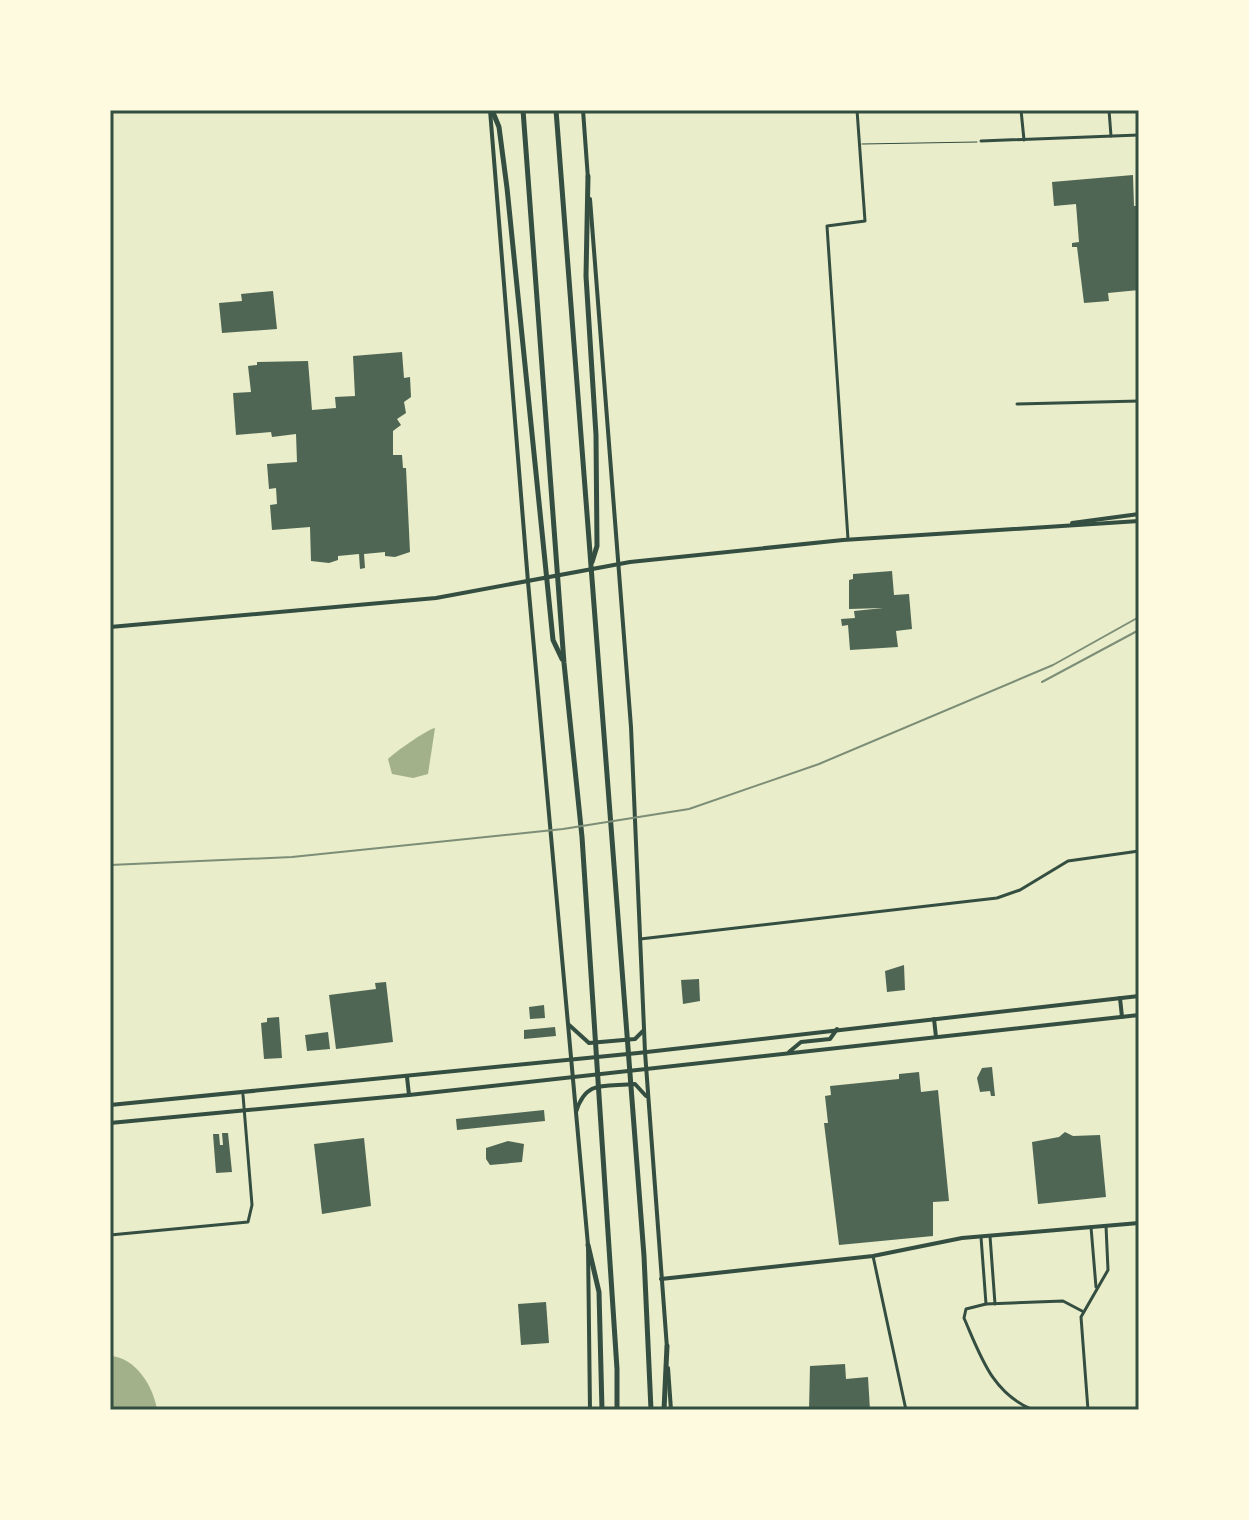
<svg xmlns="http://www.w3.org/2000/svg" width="1249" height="1520" font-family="Manrope,sans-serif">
	<rect width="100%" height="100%" fill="#e9edc9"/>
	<g fill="#a3b18a">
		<path d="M 435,728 L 428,774 L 413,778 L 392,774 L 388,759 C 395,752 426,730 435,728 Z"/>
		<path d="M 110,1356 C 136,1357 154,1388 157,1410 L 110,1410 Z"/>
	</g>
	<g fill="#4f6655">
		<path d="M 1133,175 L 1134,206 L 1139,206 L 1139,290 L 1108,293 L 1109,301 L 1084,303 L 1077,247 L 1072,247 L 1072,243 L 1079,242 L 1076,204 L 1054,206 L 1052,182 Z"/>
		<path d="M 273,291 L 277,329 L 222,333 L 219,303 L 242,301 L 241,294 Z"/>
		<path d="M 402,352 L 404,378 L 410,377 L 411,397 L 404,402 L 406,413 L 397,419 L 401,425 L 393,431 L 393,455 L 402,455 L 403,468 L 406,468 L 410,552 L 395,557 L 385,556 L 385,552 L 364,554 L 365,568 L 360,569 L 359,554 L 338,556 L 338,560 L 329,563 L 311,561 L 310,527 L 272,530 L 270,505 L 277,504 L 276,488 L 269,489 L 267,464 L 297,462 L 296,434 L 272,437 L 271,432 L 236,435 L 233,393 L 251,392 L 248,366 L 257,365 L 257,362 L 308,361 L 312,410 L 336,408 L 335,397 L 355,396 L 353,356 Z"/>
		<path d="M 892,571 L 894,595 L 909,594 L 912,629 L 896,631 L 898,647 L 850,650 L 848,625 L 842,626 L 841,619 L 855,618 L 854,611 L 883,608 L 849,609 L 849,580 L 853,579 L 853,574 Z"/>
		<path d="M 904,965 L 905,990 L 887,992 L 885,971 Z"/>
		<path d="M 699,979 L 700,1001 L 683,1004 L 681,980 Z"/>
		<path d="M 386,982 L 393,1042 L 336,1049 L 329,995 L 376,989 L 375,983 Z"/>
		<path d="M 544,1005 L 545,1018 L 530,1019 L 529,1007 Z"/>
		<path d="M 279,1017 L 282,1058 L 264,1059 L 261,1023 L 267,1022 L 267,1018 Z"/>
		<path d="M 555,1027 L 556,1036 L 524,1039 L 524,1030 Z"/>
		<path d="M 328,1032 L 330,1049 L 307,1051 L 305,1035 Z"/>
		<path d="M 992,1067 L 995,1096 L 991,1096 L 990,1091 L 980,1092 L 977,1078 L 982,1068 Z"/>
		<path d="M 919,1072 L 921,1092 L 938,1090 L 949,1201 L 933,1202 L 933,1236 L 839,1245 L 824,1123 L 828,1123 L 825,1096 L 831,1095 L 830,1086 L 899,1079 L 899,1074 Z"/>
		<path d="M 544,1110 L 545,1121 L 457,1130 L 456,1119 Z"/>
		<path d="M 1065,1132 L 1073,1136 L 1100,1135 L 1106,1197 L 1038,1204 L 1032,1142 L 1059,1137 Z"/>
		<path d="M 222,1133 L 228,1133 L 232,1172 L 216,1173 L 213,1134 L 219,1134 L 220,1145 L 223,1145 Z"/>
		<path d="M 364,1138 L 371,1206 L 322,1214 L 314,1144 Z"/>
		<path d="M 508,1141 L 524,1144 L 522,1162 L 490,1165 L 486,1159 L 486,1148 Z"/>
		<path d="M 546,1302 L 549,1343 L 521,1345 L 518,1304 Z"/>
		<path d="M 845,1364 L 846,1379 L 868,1377 L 870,1410 L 809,1410 L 810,1366 Z"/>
	</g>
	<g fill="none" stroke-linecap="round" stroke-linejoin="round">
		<path stroke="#344e41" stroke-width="1" d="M 862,144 L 977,142"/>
		<g stroke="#344e41" stroke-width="3">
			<path d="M 1021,110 L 1024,140"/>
			<path d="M 1109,110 L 1111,136"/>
			<path d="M 981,141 L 1139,135"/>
			<path d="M 1017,404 L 1139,401"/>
			<path d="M 848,539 L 827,226 L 865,221 L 857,110"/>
			<path d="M 640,939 L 997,898 L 1020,890 L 1068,861 L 1139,851"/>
			<path d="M 1091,1227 L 1096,1287"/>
			<path d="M 110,1235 L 248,1222 L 252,1205 L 243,1095"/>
			<path d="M 990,1236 L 995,1304"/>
			<path d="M 981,1237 L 986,1304"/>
			<path d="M 873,1256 L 906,1410"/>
			<path d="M 1033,1410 C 992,1393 981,1357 964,1318 L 966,1309 L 986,1304 L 1063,1301 L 1082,1311"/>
			<path d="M 1088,1410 L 1081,1317 L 1108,1270 L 1106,1226"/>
		</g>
		<g stroke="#344e41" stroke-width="4">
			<path d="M 1072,523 L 1139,514"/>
			<path d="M 110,627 L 436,598 L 630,562 L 843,540 L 1139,521"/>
			<path d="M 661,1279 L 873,1256 L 962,1238 L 1139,1223"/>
		</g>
		<g stroke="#344e41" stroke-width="4">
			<path d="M 490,110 L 528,582 L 588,1245 L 590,1410"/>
			<path d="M 583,110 L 588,179"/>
			<path d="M 590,199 L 631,727 L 645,1052 L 667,1348"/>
			<path d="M 568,1024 L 589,1043 L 635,1039 L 643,1031"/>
			<path d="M 576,1112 C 586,1079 605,1087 635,1084 L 646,1096"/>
			<path d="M 668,1368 L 671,1410"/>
		</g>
		<g stroke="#344e41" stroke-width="4">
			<path d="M 1120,998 L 1122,1017"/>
			<path d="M 934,1019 L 936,1037"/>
			<path d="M 789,1052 L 801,1042 L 830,1039 L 837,1029"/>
			<path d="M 407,1077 L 409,1095"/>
			<path d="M 110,1105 L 638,1053 L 1139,996"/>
			<path d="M 110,1123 L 409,1095 L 1139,1015"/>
		</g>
		<g stroke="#344e41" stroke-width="5">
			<path d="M 492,110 L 499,127 L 507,188 L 553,640 L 562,659"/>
			<path d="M 523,110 L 564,663 L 582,837 L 617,1369 L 617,1410"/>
			<path d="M 556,110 L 644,1256 L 651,1410"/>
			<path d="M 588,176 L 586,276 L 596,435 L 597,546 L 592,562"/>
			<path d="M 588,1245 L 599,1292 L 602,1410"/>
			<path d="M 664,1410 L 667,1346"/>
		</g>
		<path stroke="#7c8e77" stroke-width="2" d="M 1042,682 L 1139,630"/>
		<path stroke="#7c8e77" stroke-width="2" d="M 110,865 L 292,857 L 563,829 L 689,809 L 819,764 L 1053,665 L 1139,617"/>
	</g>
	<rect width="1249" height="1520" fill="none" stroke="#fefae0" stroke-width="224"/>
	<rect x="112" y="112" width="1025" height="1296" fill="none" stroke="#344e41" stroke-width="3"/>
</svg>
